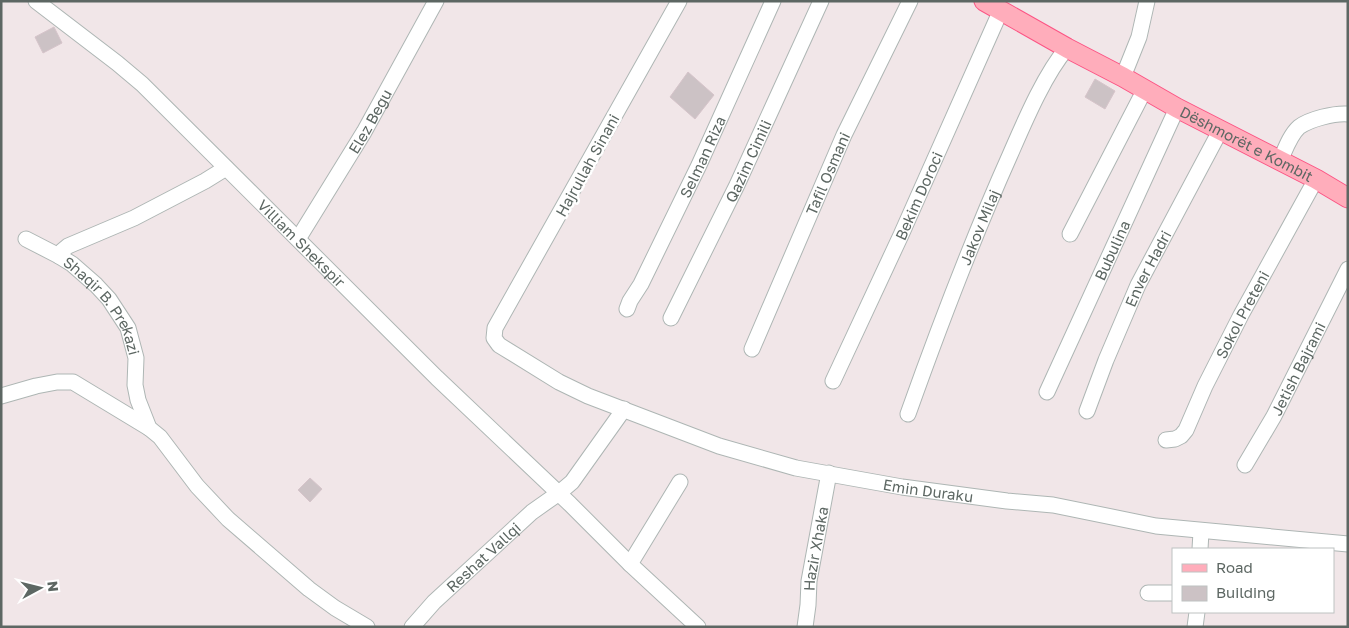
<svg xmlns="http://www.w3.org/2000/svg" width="1349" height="628" font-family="'Golos Text',sans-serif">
	<rect width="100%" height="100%" fill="#f1e6e8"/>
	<g fill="#ccc2c5" stroke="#d6c4ca">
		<path d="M 54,27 L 62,43 L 43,53 L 35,37 Z"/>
		<path d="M 688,72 L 714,95 L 695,119 L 670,97 Z"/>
		<path d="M 1095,79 L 1115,91 L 1105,109 L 1085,97 Z"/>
		<path d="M 310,478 L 322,489 L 310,502 L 298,490 Z"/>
	</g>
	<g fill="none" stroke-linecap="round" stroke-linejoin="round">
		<defs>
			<g id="minor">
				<path id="s1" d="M 36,1 L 117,63 L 142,84 L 437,378 L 570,504 L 630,564 L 698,627"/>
				<path id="s2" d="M 679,1 L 495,328 L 494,338 L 499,345 L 559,382 L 588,396 L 719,446 L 796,468 L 902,487 L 1007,501 L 1053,505 L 1156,526 L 1348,544"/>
				<path d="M 1123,77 L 1139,37 L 1147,1"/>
				<path d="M 1280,161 C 1285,150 1290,135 1299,127 C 1310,119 1334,113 1348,114"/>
				<path id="s3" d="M 226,168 L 205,181 L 134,218 L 68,246 L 62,251 L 59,256 L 72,264 L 96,285 L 109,299 L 128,328 L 136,358 L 135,385 L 138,400 L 149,428 L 160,437 L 197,486 L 228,519 L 309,589 L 335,608 L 367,627"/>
				<path d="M 1070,234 L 1145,89"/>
				<path d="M 26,239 L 59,256"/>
				<path id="s4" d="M 298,239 L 364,132 L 436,1"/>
				<path id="s5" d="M 627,309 L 630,301 L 641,284 L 699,165 L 773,1"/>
				<path id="s6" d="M 671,318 L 737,185 L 821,1"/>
				<path id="s7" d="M 752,349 L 844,135 L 910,1"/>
				<path id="s8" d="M 833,381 L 901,235 L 1001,10"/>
				<path id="s9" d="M 1047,392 L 1177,108"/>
				<path d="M 1,396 L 36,386 L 57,382 L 73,382 L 149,428"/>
				<path id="s10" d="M 1087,411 L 1106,360 L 1138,285 L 1220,131"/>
				<path id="s11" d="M 908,414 C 939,327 972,240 1010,155 C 1024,123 1044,75 1067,48"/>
				<path id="s12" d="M 1166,440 L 1175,439 L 1181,436 L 1186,430 L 1205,386 L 1241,315 L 1316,179"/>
				<path id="s13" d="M 1245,465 L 1274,416 L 1348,269"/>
				<path d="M 1200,549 L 1201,532"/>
				<path d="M 630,564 L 680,482"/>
				<path d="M 1148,593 L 1173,593"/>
				<path id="s14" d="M 412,627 L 434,602 L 532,512 L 559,493 L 572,482 L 624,409"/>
				<path id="s15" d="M 805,627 L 808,605 L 809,581 L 829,473"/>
				<path d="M 1195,627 L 1197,612"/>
			</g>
			<g id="major">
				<path id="s16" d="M 984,1 L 1067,48 L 1123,77 L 1177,108 L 1316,179 L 1348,198"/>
			</g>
		</defs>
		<use href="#minor" stroke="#aeb6b4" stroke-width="17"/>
		<use href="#major" stroke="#fc5484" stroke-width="21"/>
		<use href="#minor" stroke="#fff" stroke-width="15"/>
		<use href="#major" stroke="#ffadbb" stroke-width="19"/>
	</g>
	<g text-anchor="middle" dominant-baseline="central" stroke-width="5" stroke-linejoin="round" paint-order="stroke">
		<g font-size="15" fill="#5d6763" stroke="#fff">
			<text stroke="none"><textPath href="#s4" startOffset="138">Elez Begu</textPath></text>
			<text stroke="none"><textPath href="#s16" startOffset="299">Dëshmorët e Kombit</textPath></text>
			<text stroke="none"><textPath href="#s5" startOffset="170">Selman Riza</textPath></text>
			<text stroke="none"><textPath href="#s6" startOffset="175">Qazim Cimili</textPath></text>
			<text transform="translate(587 165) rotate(-61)">Hajrullah Sinani</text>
			<text stroke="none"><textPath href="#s7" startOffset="191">Tafil Osmani</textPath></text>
			<text stroke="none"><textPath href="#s8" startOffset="204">Bekim Doroci</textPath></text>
			<text stroke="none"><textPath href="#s11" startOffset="200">Jakov Milaj</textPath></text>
			<text stroke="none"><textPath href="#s1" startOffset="360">Villiam Shekspir</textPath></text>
			<text stroke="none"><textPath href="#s9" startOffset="156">Bubulina</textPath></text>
			<text stroke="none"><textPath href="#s10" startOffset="155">Enver Hadri</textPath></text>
			<text stroke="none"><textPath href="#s3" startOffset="258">Shaqir B. Prekazi</textPath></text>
			<text stroke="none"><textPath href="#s12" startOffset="152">Sokol Preteni</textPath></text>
			<text stroke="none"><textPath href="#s13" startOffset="110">Jetish Bajrami</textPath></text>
			<text stroke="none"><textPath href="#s2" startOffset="851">Emin Duraku</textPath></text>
			<text stroke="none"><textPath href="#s15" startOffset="79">Hazir Xhaka</textPath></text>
			<text stroke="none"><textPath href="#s14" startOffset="100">Reshat Vallqi</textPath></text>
		</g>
	</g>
	<rect width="1349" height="628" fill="none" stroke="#5d6763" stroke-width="5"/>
	<rect x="1172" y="548" width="162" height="65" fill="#ffffff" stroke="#bec2c1"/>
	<rect x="1182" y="564" width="25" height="8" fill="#ffadbb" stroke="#bec2c1"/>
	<text x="1216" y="573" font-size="15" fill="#5d6763">Road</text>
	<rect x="1182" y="586" width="25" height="15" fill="#ccc2c5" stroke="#bec2c1"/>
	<text x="1216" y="598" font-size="15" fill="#5d6763">Building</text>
	<g transform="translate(40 588) rotate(83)" stroke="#ffffff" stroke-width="4" paint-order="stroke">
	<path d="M0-4L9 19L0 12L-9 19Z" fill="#5d6763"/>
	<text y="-8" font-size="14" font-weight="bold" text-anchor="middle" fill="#5d6763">N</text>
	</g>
</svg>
